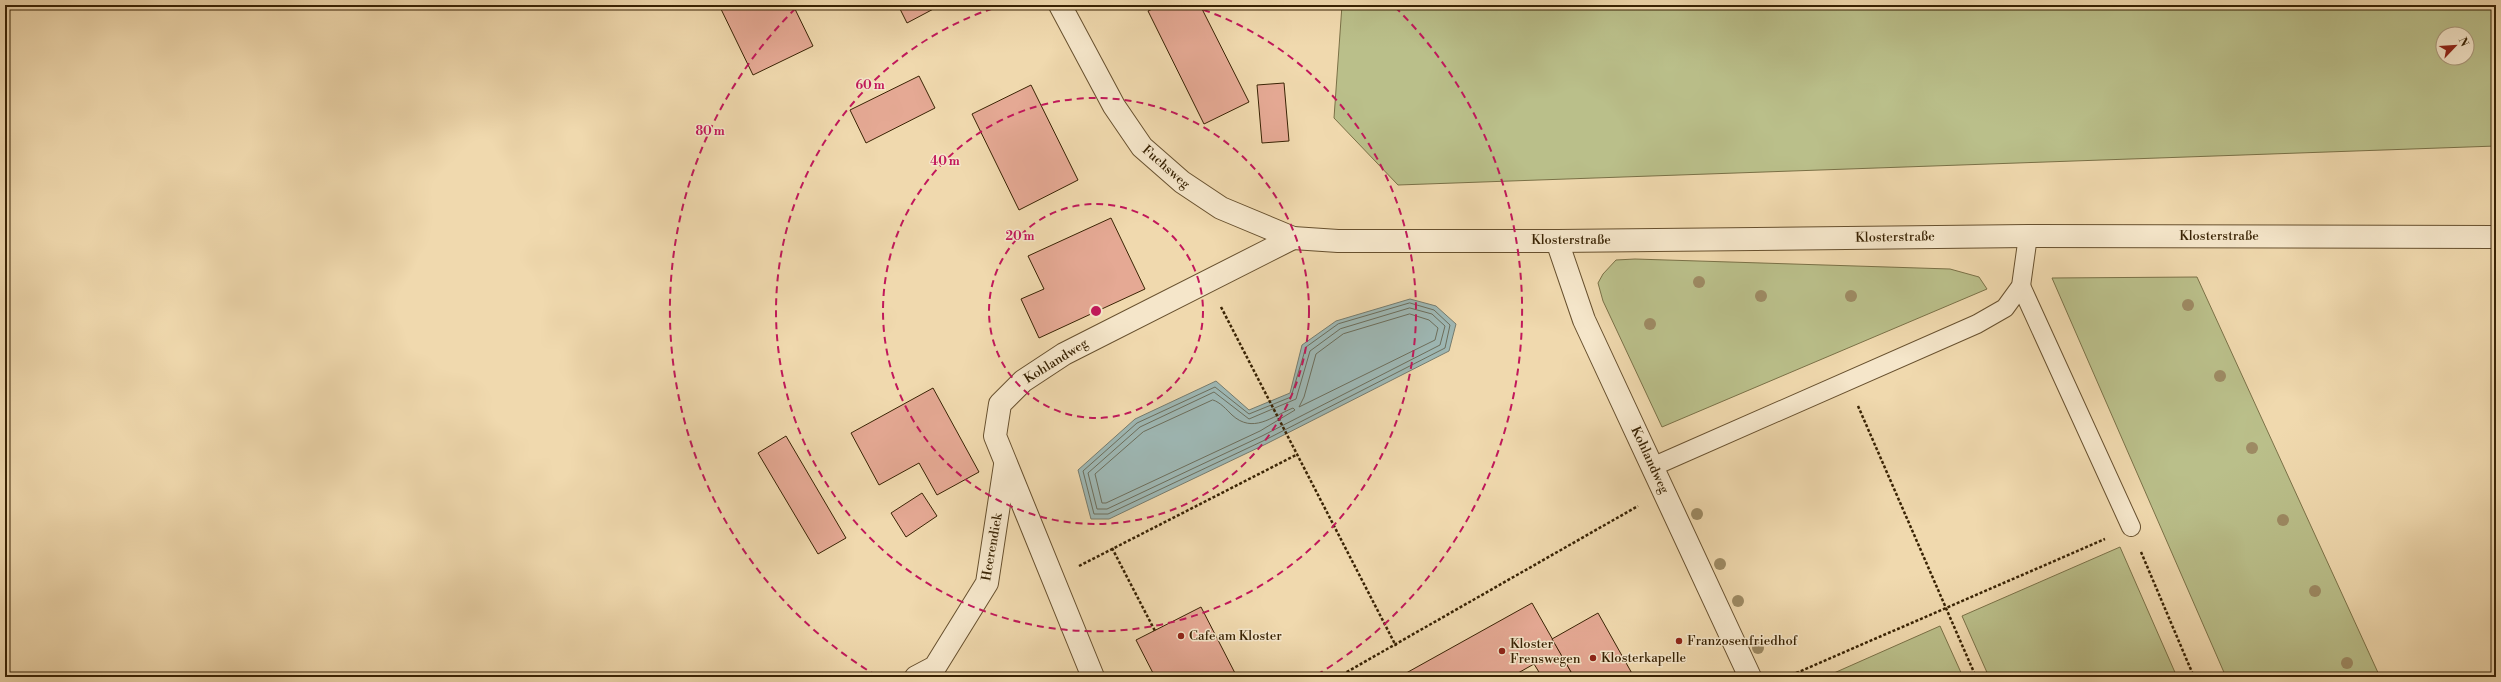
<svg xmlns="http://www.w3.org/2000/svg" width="2501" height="682" font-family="'Libre Bodoni',serif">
	<rect width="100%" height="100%" fill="#f0d9ae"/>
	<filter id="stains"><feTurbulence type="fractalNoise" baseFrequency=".005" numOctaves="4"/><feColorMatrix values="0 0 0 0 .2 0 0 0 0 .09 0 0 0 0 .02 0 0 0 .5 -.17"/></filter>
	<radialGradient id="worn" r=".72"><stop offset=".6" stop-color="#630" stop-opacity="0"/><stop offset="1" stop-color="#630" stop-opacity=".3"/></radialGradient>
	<g fill="#babf8a" stroke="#7a7147" fill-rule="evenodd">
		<path d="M 1342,5 L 2496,5 L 2496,146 L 1398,185 L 1334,118 ZM 2443,34 L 2467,34 L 2467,58 L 2443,58 Z"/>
		<path d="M 1635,259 L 1950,269 L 1979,277 L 1987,289 L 1662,427 L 1603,301 L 1598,283 L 1603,274 L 1616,260 Z"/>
		<path d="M 2197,277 L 2380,677 L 2226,677 L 2052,278 Z"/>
		<path d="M 2120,547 L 2177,677 L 1989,677 L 1962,616 Z"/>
		<path d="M 1940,626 L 1963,677 L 1825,677 Z"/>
	</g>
	<path fill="#9eb8b5" stroke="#767c6e" d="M 1410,299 L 1436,306 L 1456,324 L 1449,351 L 1266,444 L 1109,519 L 1091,519 L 1078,470 L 1135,419 L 1216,381 L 1249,410 L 1290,393 L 1302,345 L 1336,321 Z"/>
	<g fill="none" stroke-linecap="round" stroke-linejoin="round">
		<g stroke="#6c6e5c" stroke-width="1">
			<path d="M 1410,303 L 1434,310 L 1450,325 L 1445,348 L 1265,440 L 1108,514 L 1094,514 L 1083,471 L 1137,423 L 1215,387 L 1249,414 L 1291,397 L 1306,347 L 1338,324 Z"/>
			<path d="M 1410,308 L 1432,314 L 1445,326 L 1440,345 L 1262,436 L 1107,509 L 1097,509 L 1088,473 L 1140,427 L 1214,392 L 1249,419 L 1296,399 L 1310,351 L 1340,329 Z"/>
			<path d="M 1410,314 L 1429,320 L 1438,328 L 1435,340 L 1299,407 L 1304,397 L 1316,354 L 1343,334 Z"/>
			<path d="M 1213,400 C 1220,402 1227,410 1232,415 C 1253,434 1271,417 1293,408 L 1295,410 L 1260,431 L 1106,503 L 1102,503 L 1095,474 L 1143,432 Z"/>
		</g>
	</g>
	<g fill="#e5a994" stroke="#392304">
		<path d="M 719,5 L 793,5 L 813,46 L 753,75 Z"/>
		<path d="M 898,5 L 941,5 L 907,23 Z"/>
		<path d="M 1161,5 L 1200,5 L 1249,102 L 1204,124 L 1148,11 Z"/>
		<path d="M 919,76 L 935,108 L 866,143 L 850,110 Z"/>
		<path d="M 1284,83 L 1289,141 L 1262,143 L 1257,85 Z"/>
		<path d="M 1031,85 L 1078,180 L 1019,210 L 972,114 Z"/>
		<path d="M 1111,218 L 1145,289 L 1039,338 L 1021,299 L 1044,289 L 1028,256 Z"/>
		<path d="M 933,388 L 979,472 L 937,495 L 919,463 L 879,485 L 851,433 Z"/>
		<path d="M 786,436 L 846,538 L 818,554 L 758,453 Z"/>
		<path d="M 922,493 L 937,516 L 906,537 L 891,513 Z"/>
		<path d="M 1532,603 L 1574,677 L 1542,677 L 1534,664 L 1511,677 L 1399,677 Z"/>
		<path d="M 1201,607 L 1237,677 L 1155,677 L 1136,640 Z"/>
		<path d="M 1598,613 L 1634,677 L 1574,677 L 1552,639 Z"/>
	</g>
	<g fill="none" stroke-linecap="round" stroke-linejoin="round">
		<defs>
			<g id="lane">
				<path d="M 2021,286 L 2131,527"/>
				<path d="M 1652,467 L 1977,324 L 2005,308 L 2021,286 L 2028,236"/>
			</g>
			<g id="street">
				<path d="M 1060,5 L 1114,106 L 1142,147 L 1182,182 L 1221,208 L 1293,238 L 1338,241 L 1557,241 L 2028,236 L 2496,237"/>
				<path d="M 1557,241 L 1584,320 L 1750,677"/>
				<path d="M 916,677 L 935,667 L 987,583 L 1005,465"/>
				<path d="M 1093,677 L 995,436 L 1000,404 L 1023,381 L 1064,354 L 1293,238"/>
			</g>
		</defs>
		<use href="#lane" stroke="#67502e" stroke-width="20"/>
		<use href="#street" stroke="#67502e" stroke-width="24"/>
		<g stroke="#392304" stroke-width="2.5" stroke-dasharray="3 2" stroke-linecap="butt">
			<path d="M 1221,307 L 1396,646"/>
			<path d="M 1858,406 L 1976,677"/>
			<path d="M 1112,548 L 1155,631"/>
			<path d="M 2141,552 L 2194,677"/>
			<path d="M 1079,566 L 1296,455"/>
			<path d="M 1338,677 L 1638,506"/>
			<path d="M 1787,677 L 2105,539"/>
		</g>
		<use href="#lane" stroke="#f5e6ca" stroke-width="18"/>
		<use href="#street" stroke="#f5e6ca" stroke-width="22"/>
	</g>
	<g fill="#9d8a63">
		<circle cx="1699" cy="282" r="6"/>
		<circle cx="1761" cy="296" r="6"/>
		<circle cx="1851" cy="296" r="6"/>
		<circle cx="2188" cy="305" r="6"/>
		<circle cx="1650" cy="324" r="6"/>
		<circle cx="2220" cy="376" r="6"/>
		<circle cx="2252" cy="448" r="6"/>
		<circle cx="1697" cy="514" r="6"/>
		<circle cx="2283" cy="520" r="6"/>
		<circle cx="1720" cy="564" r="6"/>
		<circle cx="2315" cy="591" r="6"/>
		<circle cx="1738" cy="601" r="6"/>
		<circle cx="1758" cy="648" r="6"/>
		<circle cx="2347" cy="663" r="6"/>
	</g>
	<g fill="none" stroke="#c2185b" stroke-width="2" stroke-dasharray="7 5">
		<circle cx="1096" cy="311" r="107"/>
		<circle cx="1096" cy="311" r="213"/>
		<path d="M1192 6A320 320 0 1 1 1000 6"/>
		<path d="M877 676A426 426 0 0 1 797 7M1395 7A426 426 0 0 1 1315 676"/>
	</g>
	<g fill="#8f2418" stroke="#f5e6ca" stroke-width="1.5">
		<circle cx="1181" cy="636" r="4"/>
		<circle cx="1679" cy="641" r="4"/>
		<circle cx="1502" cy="651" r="4"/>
		<circle cx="1593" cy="658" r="4"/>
	</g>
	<g text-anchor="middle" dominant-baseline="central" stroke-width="3" stroke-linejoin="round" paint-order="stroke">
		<g font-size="13" fill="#392304" stroke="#f5e6ca">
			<text transform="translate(1166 167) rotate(41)">Fuchsweg</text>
			<text x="2219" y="236">Klosterstraße</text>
			<text transform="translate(1895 237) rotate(-1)">Klosterstraße</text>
			<text x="1571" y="240">Klosterstraße</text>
			<text transform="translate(1056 361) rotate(-32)">Kohlandweg</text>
			<text transform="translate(1650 460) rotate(65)">Kohlandweg</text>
			<text transform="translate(992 547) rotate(-80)">Heerendiek</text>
		</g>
		<g font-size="13" fill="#392304" stroke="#f5e6ca" text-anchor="start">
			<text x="1189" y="636">Cafe am Kloster</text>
			<text x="1687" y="641">Franzosenfriedhof</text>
			<text x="1510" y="644">Kloster<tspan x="1510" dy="15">Frenswegen</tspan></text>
			<text x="1601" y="658">Klosterkapelle</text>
		</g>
	</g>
	<circle cx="1096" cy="311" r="6" fill="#c2185b" stroke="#f5e6ca" stroke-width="2"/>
	<g font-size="12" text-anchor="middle" font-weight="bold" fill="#c2185b" stroke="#f5e6ca" stroke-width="3" stroke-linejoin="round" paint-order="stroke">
		<text x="870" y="89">60 m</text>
		<text x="710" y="135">80 m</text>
		<text x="945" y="165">40 m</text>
		<text x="1020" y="240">20 m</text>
	</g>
	<rect width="2501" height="682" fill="none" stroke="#f0d9ae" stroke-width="20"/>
	<rect x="6" y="6" width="2489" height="670" fill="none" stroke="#392304" stroke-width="2"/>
	<rect x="10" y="10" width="2481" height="662" fill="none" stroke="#392304"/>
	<g transform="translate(2455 46) rotate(65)"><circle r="19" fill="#f5e6ca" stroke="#aa987b"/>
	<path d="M0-3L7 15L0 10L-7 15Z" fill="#8f2418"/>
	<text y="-6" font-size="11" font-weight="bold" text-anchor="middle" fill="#392304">N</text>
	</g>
	<rect width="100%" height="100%" filter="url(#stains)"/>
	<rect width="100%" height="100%" fill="url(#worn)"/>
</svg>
